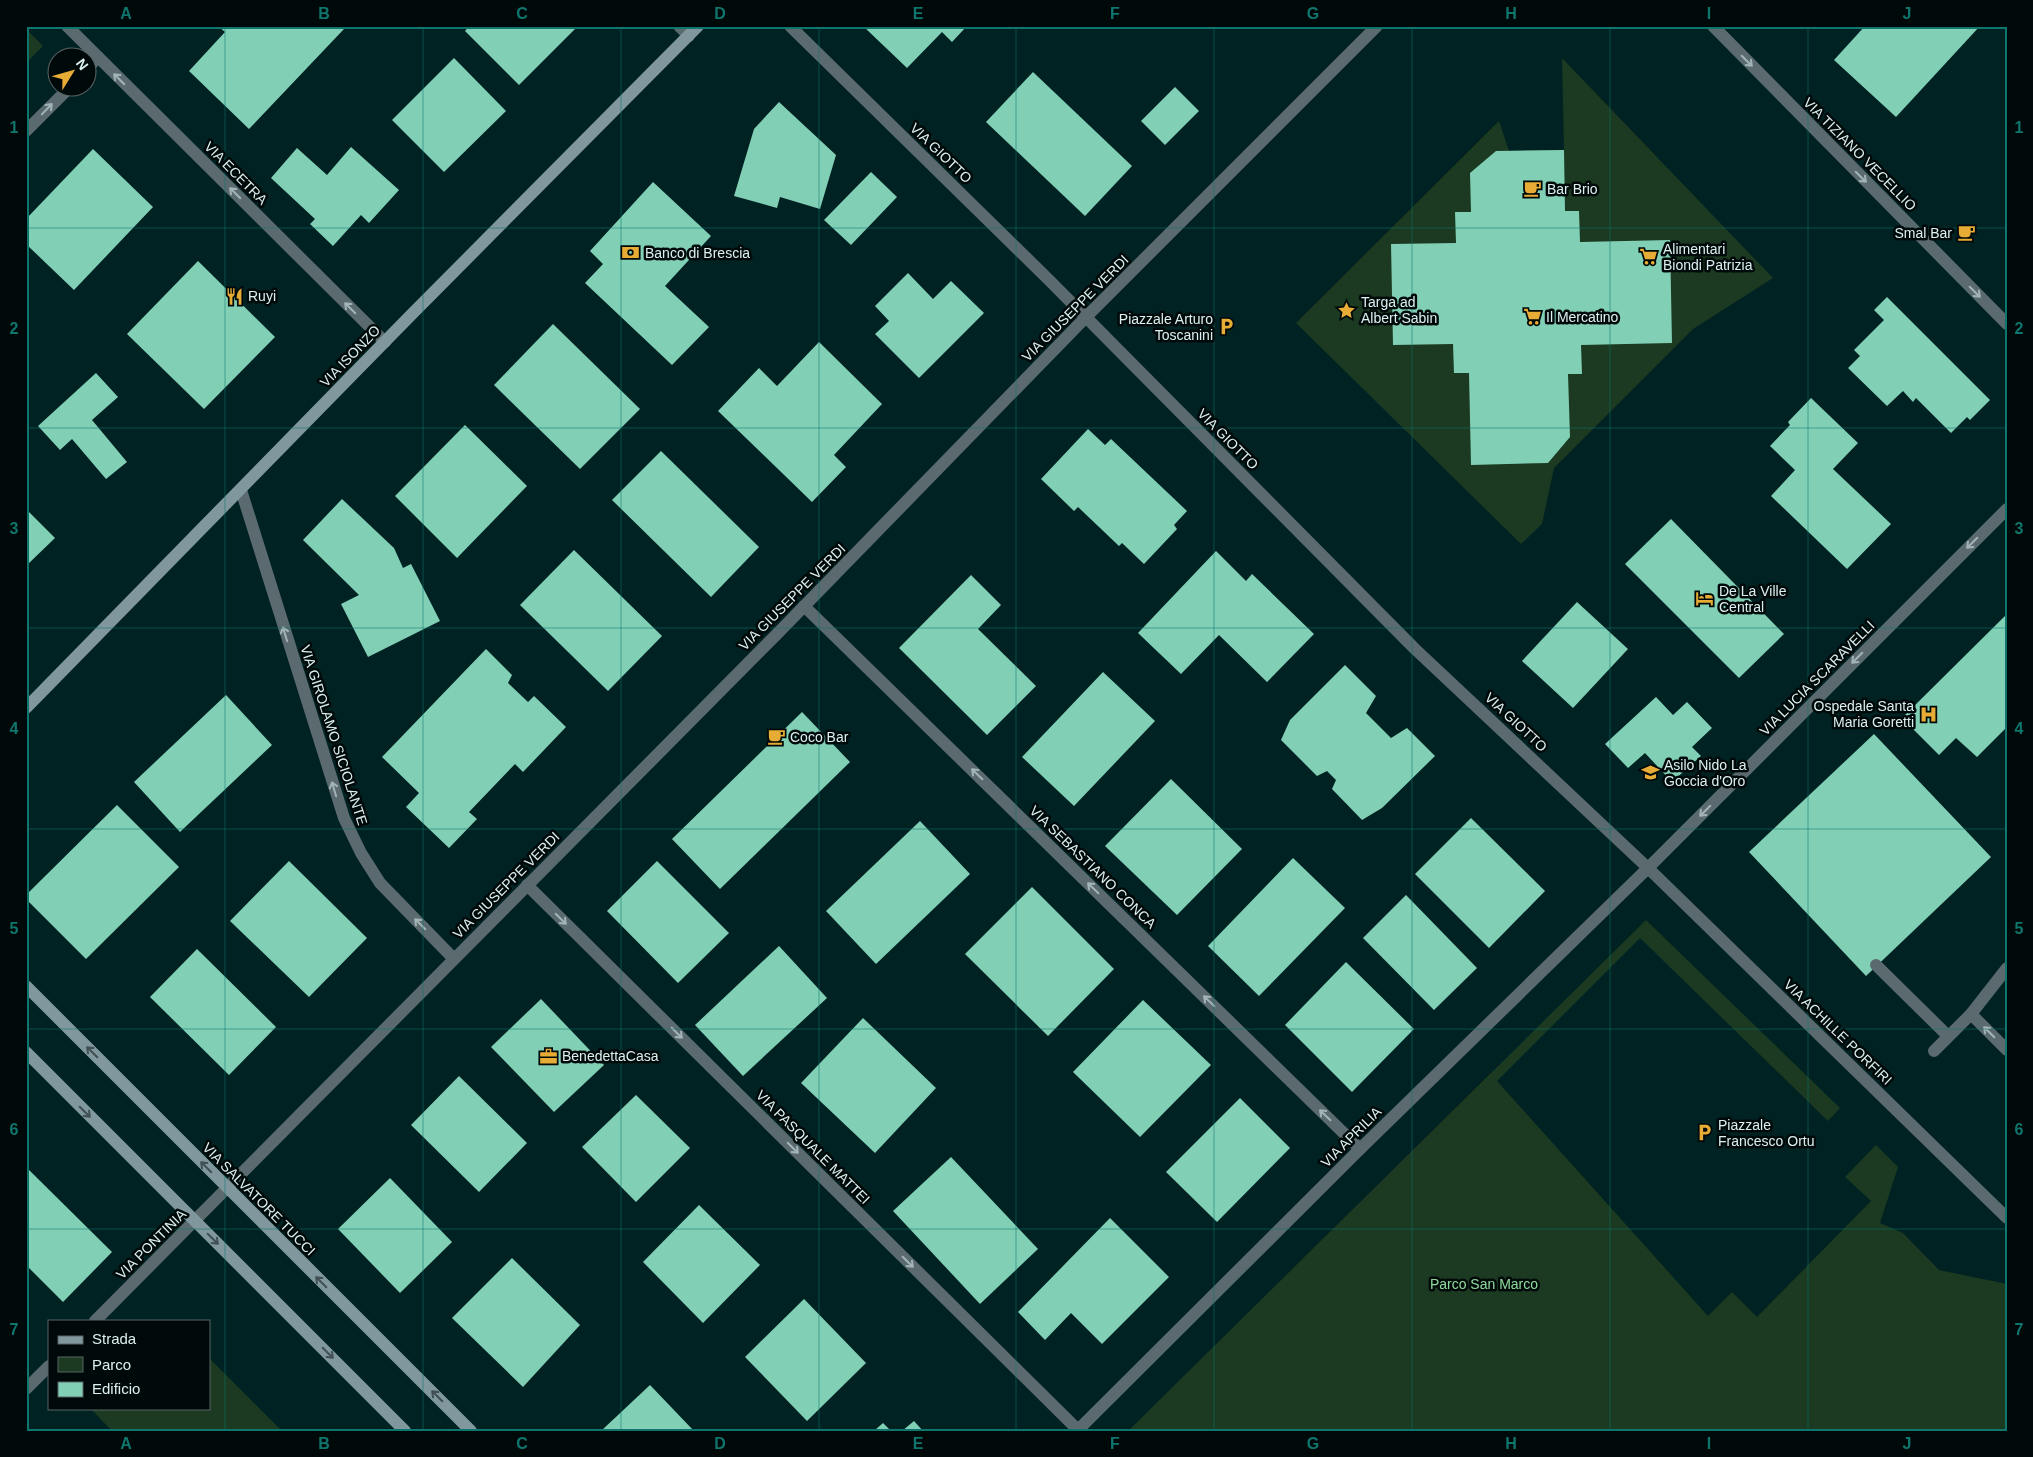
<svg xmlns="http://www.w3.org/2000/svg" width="2033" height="1457" font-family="Arial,sans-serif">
	<rect width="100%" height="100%" fill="#022"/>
	<g fill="#1b3a21">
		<path d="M 26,29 L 43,46 L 26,63 Z"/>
		<path d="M 1562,58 L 1773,278 L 1693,329 L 1554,468 L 1542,524 L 1521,544 L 1296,323 L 1499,121 L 1509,151 L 1564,150 Z"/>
		<path d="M 1646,920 L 1840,1108 L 1828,1121 L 1640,938 L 1497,1081 L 1708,1316 L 1732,1292 L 1757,1317 L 1871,1201 L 1845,1177 L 1876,1145 L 1898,1167 L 1880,1223 L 1903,1233 L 1939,1270 L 2007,1284 L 2007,1431 L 1128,1431 Z"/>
		<path d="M 209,1358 L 282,1431 L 112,1431 L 90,1408 L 209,1408 Z"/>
	</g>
	<g fill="#81d0b6">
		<path d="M 218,26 L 341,26 L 344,29 L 249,129 L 189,71 L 225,32 Z"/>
		<path d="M 469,26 L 578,26 L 519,85 L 465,31 Z"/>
		<path d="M 863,26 L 967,26 L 952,42 L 942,32 L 907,68 Z"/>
		<path d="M 1865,26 L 1980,26 L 1896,117 L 1834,60 Z"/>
		<path d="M 454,58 L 506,111 L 444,172 L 392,120 Z"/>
		<path d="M 1033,72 L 1132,166 L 1085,216 L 986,122 Z"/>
		<path d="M 1175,87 L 1199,111 L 1165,145 L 1141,121 Z"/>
		<path d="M 779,102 L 836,155 L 820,209 L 780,197 L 777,208 L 734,196 L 754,129 Z"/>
		<path d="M 351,147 L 399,190 L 369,223 L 361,215 L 333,246 L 310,224 L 315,219 L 271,178 L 297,148 L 327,175 Z"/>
		<path d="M 93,149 L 153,207 L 74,290 L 26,244 L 26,219 Z"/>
		<path d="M 1564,150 L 1565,211 L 1579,211 L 1580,242 L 1670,240 L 1672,343 L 1581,345 L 1582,374 L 1568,374 L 1570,437 L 1548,463 L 1471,465 L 1469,373 L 1454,373 L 1453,344 L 1393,345 L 1391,244 L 1456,243 L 1455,212 L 1471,212 L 1470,173 L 1496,151 Z"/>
		<path d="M 871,172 L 897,197 L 851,245 L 824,220 Z"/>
		<path d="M 653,182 L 711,236 L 665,286 L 709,327 L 672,365 L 585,283 L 603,264 L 590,251 Z"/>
		<path d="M 198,261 L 275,337 L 204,409 L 127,334 Z"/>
		<path d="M 908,273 L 933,299 L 951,281 L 984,313 L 919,378 L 875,334 L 889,321 L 875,306 Z"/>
		<path d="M 1887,297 L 1990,400 L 1970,420 L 1967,417 L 1951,433 L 1916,398 L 1913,402 L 1903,391 L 1887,406 L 1848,368 L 1860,356 L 1854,350 L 1884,320 L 1874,310 Z"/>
		<path d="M 553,324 L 640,409 L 580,469 L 494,385 Z"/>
		<path d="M 819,342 L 882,404 L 834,455 L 846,467 L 812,502 L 718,411 L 759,368 L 777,386 Z"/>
		<path d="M 96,373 L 118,397 L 92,420 L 127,462 L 106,479 L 72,439 L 60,450 L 38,426 Z"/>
		<path d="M 1811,398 L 1858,443 L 1833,469 L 1891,524 L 1847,569 L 1771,496 L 1795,470 L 1770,446 L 1790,425 L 1788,422 Z"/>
		<path d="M 465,425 L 527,486 L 457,558 L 395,496 Z"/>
		<path d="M 1088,429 L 1105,445 L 1111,439 L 1187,511 L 1174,525 L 1177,529 L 1144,564 L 1122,543 L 1119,546 L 1078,507 L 1074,511 L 1041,479 Z"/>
		<path d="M 661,451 L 759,547 L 711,597 L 612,500 Z"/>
		<path d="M 342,499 L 394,548 L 403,568 L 411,564 L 440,621 L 368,657 L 341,604 L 359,595 L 303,540 Z"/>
		<path d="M 26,509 L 55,538 L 26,566 Z"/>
		<path d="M 1671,519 L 1784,634 L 1739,678 L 1625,564 Z"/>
		<path d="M 574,550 L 662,636 L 608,691 L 520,605 Z"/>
		<path d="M 1216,551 L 1246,581 L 1252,574 L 1314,634 L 1267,682 L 1219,635 L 1181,674 L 1138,633 Z"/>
		<path d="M 971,575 L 1001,605 L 978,629 L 1036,686 L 987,735 L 899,648 Z"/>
		<path d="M 1577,602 L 1628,649 L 1573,708 L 1522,661 Z"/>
		<path d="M 2007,614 L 2007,727 L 1977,757 L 1956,738 L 1939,755 L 1902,718 Z"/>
		<path d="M 486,649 L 512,675 L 508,683 L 528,702 L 534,696 L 566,727 L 523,772 L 515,764 L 469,812 L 477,819 L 449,848 L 406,807 L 419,793 L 382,757 Z"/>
		<path d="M 1345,665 L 1376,696 L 1366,713 L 1391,738 L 1407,728 L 1435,756 L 1382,808 L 1362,820 L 1332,789 L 1336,780 L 1327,771 L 1317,776 L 1281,740 L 1290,720 Z"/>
		<path d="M 1103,672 L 1155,721 L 1074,806 L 1022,757 Z"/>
		<path d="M 226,695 L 272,745 L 180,832 L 134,782 Z"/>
		<path d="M 1656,697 L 1673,715 L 1687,702 L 1712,728 L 1692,747 L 1701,756 L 1672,782 L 1645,753 L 1628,768 L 1605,744 Z"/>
		<path d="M 802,712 L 850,762 L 720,889 L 672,839 Z"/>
		<path d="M 1874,734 L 1991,857 L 1866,976 L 1749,852 Z"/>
		<path d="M 1171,779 L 1242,849 L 1177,915 L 1105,846 Z"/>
		<path d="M 117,805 L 179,867 L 86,959 L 26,899 L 26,895 Z"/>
		<path d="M 1471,818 L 1545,891 L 1489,948 L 1415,874 Z"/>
		<path d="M 920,821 L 970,874 L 876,964 L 826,911 Z"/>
		<path d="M 1293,858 L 1345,908 L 1259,996 L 1208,946 Z"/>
		<path d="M 289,861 L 367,938 L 309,997 L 230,921 Z"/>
		<path d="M 657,861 L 729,933 L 678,983 L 607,911 Z"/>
		<path d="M 1032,887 L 1114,969 L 1048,1036 L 965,954 Z"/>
		<path d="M 1406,895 L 1477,968 L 1434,1010 L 1363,938 Z"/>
		<path d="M 779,946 L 827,998 L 743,1076 L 695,1025 Z"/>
		<path d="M 197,949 L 276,1027 L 229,1075 L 150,997 Z"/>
		<path d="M 1346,962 L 1414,1029 L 1352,1092 L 1285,1025 Z"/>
		<path d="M 541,999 L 604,1065 L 554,1112 L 491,1047 Z"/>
		<path d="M 1143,1000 L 1211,1065 L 1140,1137 L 1073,1072 Z"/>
		<path d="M 863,1018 L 936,1088 L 875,1153 L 801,1083 Z"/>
		<path d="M 459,1076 L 527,1143 L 479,1192 L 411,1125 Z"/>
		<path d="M 636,1095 L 690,1148 L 636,1202 L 582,1147 Z"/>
		<path d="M 1240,1098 L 1290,1148 L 1217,1222 L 1166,1172 Z"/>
		<path d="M 951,1157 L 1038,1249 L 980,1304 L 893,1211 Z"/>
		<path d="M 26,1167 L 112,1252 L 63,1302 L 26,1265 Z"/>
		<path d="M 390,1178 L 452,1242 L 400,1293 L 338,1229 Z"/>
		<path d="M 699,1205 L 760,1265 L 703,1323 L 643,1262 Z"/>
		<path d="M 1110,1218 L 1169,1277 L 1102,1344 L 1071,1313 L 1045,1340 L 1018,1312 Z"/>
		<path d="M 512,1258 L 580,1325 L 523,1387 L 452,1318 Z"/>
		<path d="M 804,1299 L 866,1363 L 807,1421 L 745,1357 Z"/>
		<path d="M 650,1385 L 694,1431 L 601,1431 Z"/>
		<path d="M 914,1421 L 923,1431 L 902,1431 Z"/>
		<path d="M 883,1423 L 891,1431 L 874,1431 Z"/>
	</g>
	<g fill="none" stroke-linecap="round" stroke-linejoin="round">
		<g stroke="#5b6a6e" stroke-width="12">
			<path d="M 679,26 L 689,36"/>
			<path d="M 1876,965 L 1948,1036"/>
			<path d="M 1971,1014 L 2007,1050"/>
			<path d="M 1934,1051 L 1971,1014 L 2007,968"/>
		</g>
		<g stroke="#5b6a6e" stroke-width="12">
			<path d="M 67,26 L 385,342"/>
			<path d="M 790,26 L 1049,280 L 1415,649 L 1648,868 L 2007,1218"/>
			<path d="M 1713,26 L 2007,324"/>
			<path d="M 88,68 L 98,57"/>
			<path d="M 26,131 L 69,88"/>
			<path d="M 241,490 L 344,818 L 361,853 L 380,883 L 454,959"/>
			<path d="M 804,606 L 1360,1149"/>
			<path d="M 527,885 L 1078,1430"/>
			<path d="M 95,1321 L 776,635 L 1086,317 L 1377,26"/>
			<path d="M 26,1389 L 49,1366"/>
			<path d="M 1077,1431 L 1360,1149 L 1648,868 L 2007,509"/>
		</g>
		<g stroke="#7f979d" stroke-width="12">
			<path d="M 26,708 L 410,316 L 698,26"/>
			<path d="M 26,986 L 471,1431"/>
			<path d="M 26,1052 L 405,1431"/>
		</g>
	</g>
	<defs><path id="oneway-shaft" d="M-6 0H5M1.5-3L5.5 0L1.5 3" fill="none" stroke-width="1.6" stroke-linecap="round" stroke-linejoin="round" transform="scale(1.25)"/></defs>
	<g stroke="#a2b4b5">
		<use href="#oneway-shaft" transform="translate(1747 61) rotate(45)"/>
		<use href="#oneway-shaft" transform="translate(119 79) rotate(-135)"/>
		<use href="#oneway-shaft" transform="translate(47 109) rotate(-46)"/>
		<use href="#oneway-shaft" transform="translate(1861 177) rotate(45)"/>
		<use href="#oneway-shaft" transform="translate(235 193) rotate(-135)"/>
		<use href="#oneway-shaft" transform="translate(1975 292) rotate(45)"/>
		<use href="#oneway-shaft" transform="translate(350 308) rotate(-135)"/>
		<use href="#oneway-shaft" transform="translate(1972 543) rotate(135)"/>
		<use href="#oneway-shaft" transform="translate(285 634) rotate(-107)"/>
		<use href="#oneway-shaft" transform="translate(1857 658) rotate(135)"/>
		<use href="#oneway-shaft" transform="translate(977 774) rotate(-136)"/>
		<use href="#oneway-shaft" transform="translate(334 789) rotate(-107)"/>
		<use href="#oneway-shaft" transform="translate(1705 811) rotate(135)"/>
		<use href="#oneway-shaft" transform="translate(1093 888) rotate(-136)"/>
		<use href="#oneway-shaft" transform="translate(561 919) rotate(45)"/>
		<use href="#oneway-shaft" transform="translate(420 924) rotate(-135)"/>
		<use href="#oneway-shaft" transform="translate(1209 1001) rotate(-136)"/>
		<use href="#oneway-shaft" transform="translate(1989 1032) rotate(-135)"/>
		<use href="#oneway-shaft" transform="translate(677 1033) rotate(45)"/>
		<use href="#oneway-shaft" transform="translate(1325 1115) rotate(-136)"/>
		<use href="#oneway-shaft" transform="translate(793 1148) rotate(45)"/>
		<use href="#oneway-shaft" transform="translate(908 1262) rotate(45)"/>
	</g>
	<g stroke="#405053">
		<use href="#oneway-shaft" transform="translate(92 1052) rotate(-135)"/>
		<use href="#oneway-shaft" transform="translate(85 1112) rotate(45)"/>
		<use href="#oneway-shaft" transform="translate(206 1167) rotate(-135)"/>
		<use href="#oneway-shaft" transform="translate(213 1239) rotate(45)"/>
		<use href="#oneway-shaft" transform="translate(321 1282) rotate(-135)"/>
		<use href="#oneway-shaft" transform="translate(328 1353) rotate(45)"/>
		<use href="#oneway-shaft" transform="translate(437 1396) rotate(-135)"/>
	</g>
	<path fill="none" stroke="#0f766e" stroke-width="1" stroke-opacity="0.55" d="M 225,26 L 225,1431M 423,26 L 423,1431M 621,26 L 621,1431M 819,26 L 819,1431M 1016,26 L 1016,1431M 1214,26 L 1214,1431M 1412,26 L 1412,1431M 1610,26 L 1610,1431M 1808,26 L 1808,1431M 26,228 L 2007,228M 26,428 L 2007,428M 26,628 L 2007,628M 26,829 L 2007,829M 26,1029 L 2007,1029M 26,1229 L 2007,1229"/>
	<defs>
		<symbol id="cafe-bare" viewBox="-9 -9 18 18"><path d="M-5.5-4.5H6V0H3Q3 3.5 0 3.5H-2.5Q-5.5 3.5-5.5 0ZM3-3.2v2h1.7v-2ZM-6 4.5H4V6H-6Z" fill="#e7ac36" stroke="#000909" stroke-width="2.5" paint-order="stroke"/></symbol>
		<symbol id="bank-bare" viewBox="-9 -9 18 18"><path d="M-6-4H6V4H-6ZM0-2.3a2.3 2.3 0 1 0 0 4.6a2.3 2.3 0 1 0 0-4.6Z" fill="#e7ac36" stroke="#000909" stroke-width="2.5" paint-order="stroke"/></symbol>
		<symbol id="supermarket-bare" viewBox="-9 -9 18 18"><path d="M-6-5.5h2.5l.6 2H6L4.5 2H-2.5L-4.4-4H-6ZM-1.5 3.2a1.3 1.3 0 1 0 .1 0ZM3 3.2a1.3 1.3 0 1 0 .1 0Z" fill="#e7ac36" stroke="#000909" stroke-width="2.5" paint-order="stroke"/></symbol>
		<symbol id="restaurant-bare" viewBox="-9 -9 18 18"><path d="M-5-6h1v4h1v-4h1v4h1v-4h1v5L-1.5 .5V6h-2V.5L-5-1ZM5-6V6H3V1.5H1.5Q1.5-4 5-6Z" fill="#e7ac36" stroke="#000909" stroke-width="2.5" paint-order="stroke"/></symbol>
		<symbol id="sight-bare" viewBox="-9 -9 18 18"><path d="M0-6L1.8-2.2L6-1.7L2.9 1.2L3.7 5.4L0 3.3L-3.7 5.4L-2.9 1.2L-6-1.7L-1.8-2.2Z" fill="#e7ac36" stroke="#000909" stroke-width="2.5" paint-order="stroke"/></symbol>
		<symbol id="parking-bare" viewBox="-9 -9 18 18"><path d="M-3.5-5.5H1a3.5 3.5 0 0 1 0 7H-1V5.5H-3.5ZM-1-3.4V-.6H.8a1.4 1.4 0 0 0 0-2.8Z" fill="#e7ac36" stroke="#000909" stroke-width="2.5" paint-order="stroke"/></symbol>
		<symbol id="hotel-bare" viewBox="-9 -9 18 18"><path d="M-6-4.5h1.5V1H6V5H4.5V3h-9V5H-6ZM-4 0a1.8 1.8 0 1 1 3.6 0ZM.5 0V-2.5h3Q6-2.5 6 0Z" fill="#e7ac36" stroke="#000909" stroke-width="2.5" paint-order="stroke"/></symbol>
		<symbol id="hospital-bare" viewBox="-9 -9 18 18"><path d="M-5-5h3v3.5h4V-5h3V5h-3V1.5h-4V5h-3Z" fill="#e7ac36" stroke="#000909" stroke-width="2.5" paint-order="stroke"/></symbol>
		<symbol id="school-bare" viewBox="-9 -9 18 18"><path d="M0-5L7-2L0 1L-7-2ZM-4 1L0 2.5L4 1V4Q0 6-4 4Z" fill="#e7ac36" stroke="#000909" stroke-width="2.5" paint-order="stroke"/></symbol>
		<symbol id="office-bare" viewBox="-9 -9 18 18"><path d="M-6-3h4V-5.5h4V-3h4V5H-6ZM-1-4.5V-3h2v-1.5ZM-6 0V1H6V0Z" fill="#e7ac36" stroke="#000909" stroke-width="2.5" paint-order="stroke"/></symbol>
	</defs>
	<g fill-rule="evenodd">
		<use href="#cafe-bare" x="1520" y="176" width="25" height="25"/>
		<use href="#cafe-bare" x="1954" y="220" width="25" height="25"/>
		<use href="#bank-bare" x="618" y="240" width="25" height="25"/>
		<use href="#supermarket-bare" x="1636" y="244" width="25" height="25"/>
		<use href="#restaurant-bare" x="222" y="284" width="25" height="25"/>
		<use href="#sight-bare" x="1334" y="298" width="25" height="25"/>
		<use href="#supermarket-bare" x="1520" y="304" width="25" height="25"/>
		<use href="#parking-bare" x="1214" y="314" width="25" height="25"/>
		<use href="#hotel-bare" x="1692" y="586" width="25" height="25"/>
		<use href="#hospital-bare" x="1916" y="702" width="25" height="25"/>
		<use href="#cafe-bare" x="764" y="724" width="25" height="25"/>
		<use href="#school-bare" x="1638" y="760" width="25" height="25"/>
		<use href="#office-bare" x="536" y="1044" width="25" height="25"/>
		<use href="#parking-bare" x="1692" y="1120" width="25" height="25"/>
	</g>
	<g text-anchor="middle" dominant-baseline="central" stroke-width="5" stroke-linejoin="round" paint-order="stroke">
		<g font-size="14" fill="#dcf0ef" stroke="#000909">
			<text transform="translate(941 153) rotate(44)">VIA GIOTTO</text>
			<text transform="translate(1860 154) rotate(45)">VIA TIZIANO VECELLIO</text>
			<text transform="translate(236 173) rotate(45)">VIA ECETRA</text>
			<text transform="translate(1075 308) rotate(-45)">VIA GIUSEPPE VERDI</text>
			<text transform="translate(350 356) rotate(-46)">VIA ISONZO</text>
			<text transform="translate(1228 439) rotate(45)">VIA GIOTTO</text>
			<text transform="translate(792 597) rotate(-45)">VIA GIUSEPPE VERDI</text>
			<text transform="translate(1817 678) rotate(-45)">VIA LUCIA SCARAVELLI</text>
			<text transform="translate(1516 722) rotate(43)">VIA GIOTTO</text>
			<text transform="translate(334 735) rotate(72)">VIA GIROLAMO SICIOLANTE</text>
			<text transform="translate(1093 867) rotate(44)">VIA SEBASTIANO CONCA</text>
			<text transform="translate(506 885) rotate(-45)">VIA GIUSEPPE VERDI</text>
			<text transform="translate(1838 1032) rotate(44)">VIA ACHILLE PORFIRI</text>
			<text transform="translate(1351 1137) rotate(-45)">VIA APRILIA</text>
			<text transform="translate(813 1147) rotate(45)">VIA PASQUALE MATTEI</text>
			<text transform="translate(259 1199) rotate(45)">VIA SALVATORE TUCCI</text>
			<text transform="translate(151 1244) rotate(-45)">VIA PONTINIA</text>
		</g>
		<g font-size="14" fill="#dcf0ef" stroke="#000909" text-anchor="start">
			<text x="1547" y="189">Bar Brio</text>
			<text x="1952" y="233" text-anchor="end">Smal Bar</text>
			<text x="1663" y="249">Alimentari<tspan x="1663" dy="16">Biondi Patrizia</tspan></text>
			<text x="645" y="253">Banco di Brescia</text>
			<text x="248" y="296">Ruyi</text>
			<text x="1361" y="302">Targa ad<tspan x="1361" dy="16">Albert Sabin</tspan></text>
			<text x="1546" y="317">Il Mercatino</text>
			<text x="1213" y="319" text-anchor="end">Piazzale Arturo<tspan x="1213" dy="16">Toscanini</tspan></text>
			<text x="1719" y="591">De La Ville<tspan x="1719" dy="16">Central</tspan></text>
			<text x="1914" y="706" text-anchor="end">Ospedale Santa<tspan x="1914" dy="16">Maria Goretti</tspan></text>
			<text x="790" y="737">Coco Bar</text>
			<text x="1664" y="765">Asilo Nido La<tspan x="1664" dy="16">Goccia d'Oro</tspan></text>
			<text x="562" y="1056">BenedettaCasa</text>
			<text x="1718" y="1125">Piazzale<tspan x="1718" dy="16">Francesco Ortu</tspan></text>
		</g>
		<g font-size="14" fill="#8fdb9b" stroke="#000909">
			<text x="1484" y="1284">Parco San Marco</text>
		</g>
	</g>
	<rect width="2033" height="1457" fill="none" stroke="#000909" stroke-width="55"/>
	<rect x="48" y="1320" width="162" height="90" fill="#000909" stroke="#586565"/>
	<rect x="58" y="1336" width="25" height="8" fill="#7f979d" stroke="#586565"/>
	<text x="92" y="1344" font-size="15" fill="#dcf0ef">Strada</text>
	<rect x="58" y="1357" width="25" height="15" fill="#1b3a21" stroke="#586565"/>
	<text x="92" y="1370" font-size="15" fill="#dcf0ef">Parco</text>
	<rect x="58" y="1382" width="25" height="15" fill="#81d0b6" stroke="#586565"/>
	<text x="92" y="1394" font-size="15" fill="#dcf0ef">Edificio</text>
	<g transform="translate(72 72) rotate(53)"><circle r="24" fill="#000909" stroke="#586565"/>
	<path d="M0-4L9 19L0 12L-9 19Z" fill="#e7ac36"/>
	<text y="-8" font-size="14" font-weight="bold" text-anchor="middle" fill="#dcf0ef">N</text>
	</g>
	<rect x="28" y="28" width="1978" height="1402" fill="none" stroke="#0f766e" stroke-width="2"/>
	<g font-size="16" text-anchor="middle" font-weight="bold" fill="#0f766e">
		<text x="126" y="19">A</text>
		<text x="324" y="19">B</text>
		<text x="522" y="19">C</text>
		<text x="720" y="19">D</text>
		<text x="918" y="19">E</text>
		<text x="1115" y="19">F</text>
		<text x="1313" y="19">G</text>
		<text x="1511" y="19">H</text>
		<text x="1709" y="19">I</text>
		<text x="1907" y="19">J</text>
		<text x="14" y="133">1</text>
		<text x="2019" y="133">1</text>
		<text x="14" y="334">2</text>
		<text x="2019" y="334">2</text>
		<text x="14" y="534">3</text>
		<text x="2019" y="534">3</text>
		<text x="14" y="734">4</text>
		<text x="2019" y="734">4</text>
		<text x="14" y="934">5</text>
		<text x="2019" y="934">5</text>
		<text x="14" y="1135">6</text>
		<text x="2019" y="1135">6</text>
		<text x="14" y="1335">7</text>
		<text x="2019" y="1335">7</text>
		<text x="126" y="1449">A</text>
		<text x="324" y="1449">B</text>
		<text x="522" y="1449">C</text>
		<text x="720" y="1449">D</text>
		<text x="918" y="1449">E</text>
		<text x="1115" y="1449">F</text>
		<text x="1313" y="1449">G</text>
		<text x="1511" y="1449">H</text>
		<text x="1709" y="1449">I</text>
		<text x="1907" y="1449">J</text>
	</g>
</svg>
